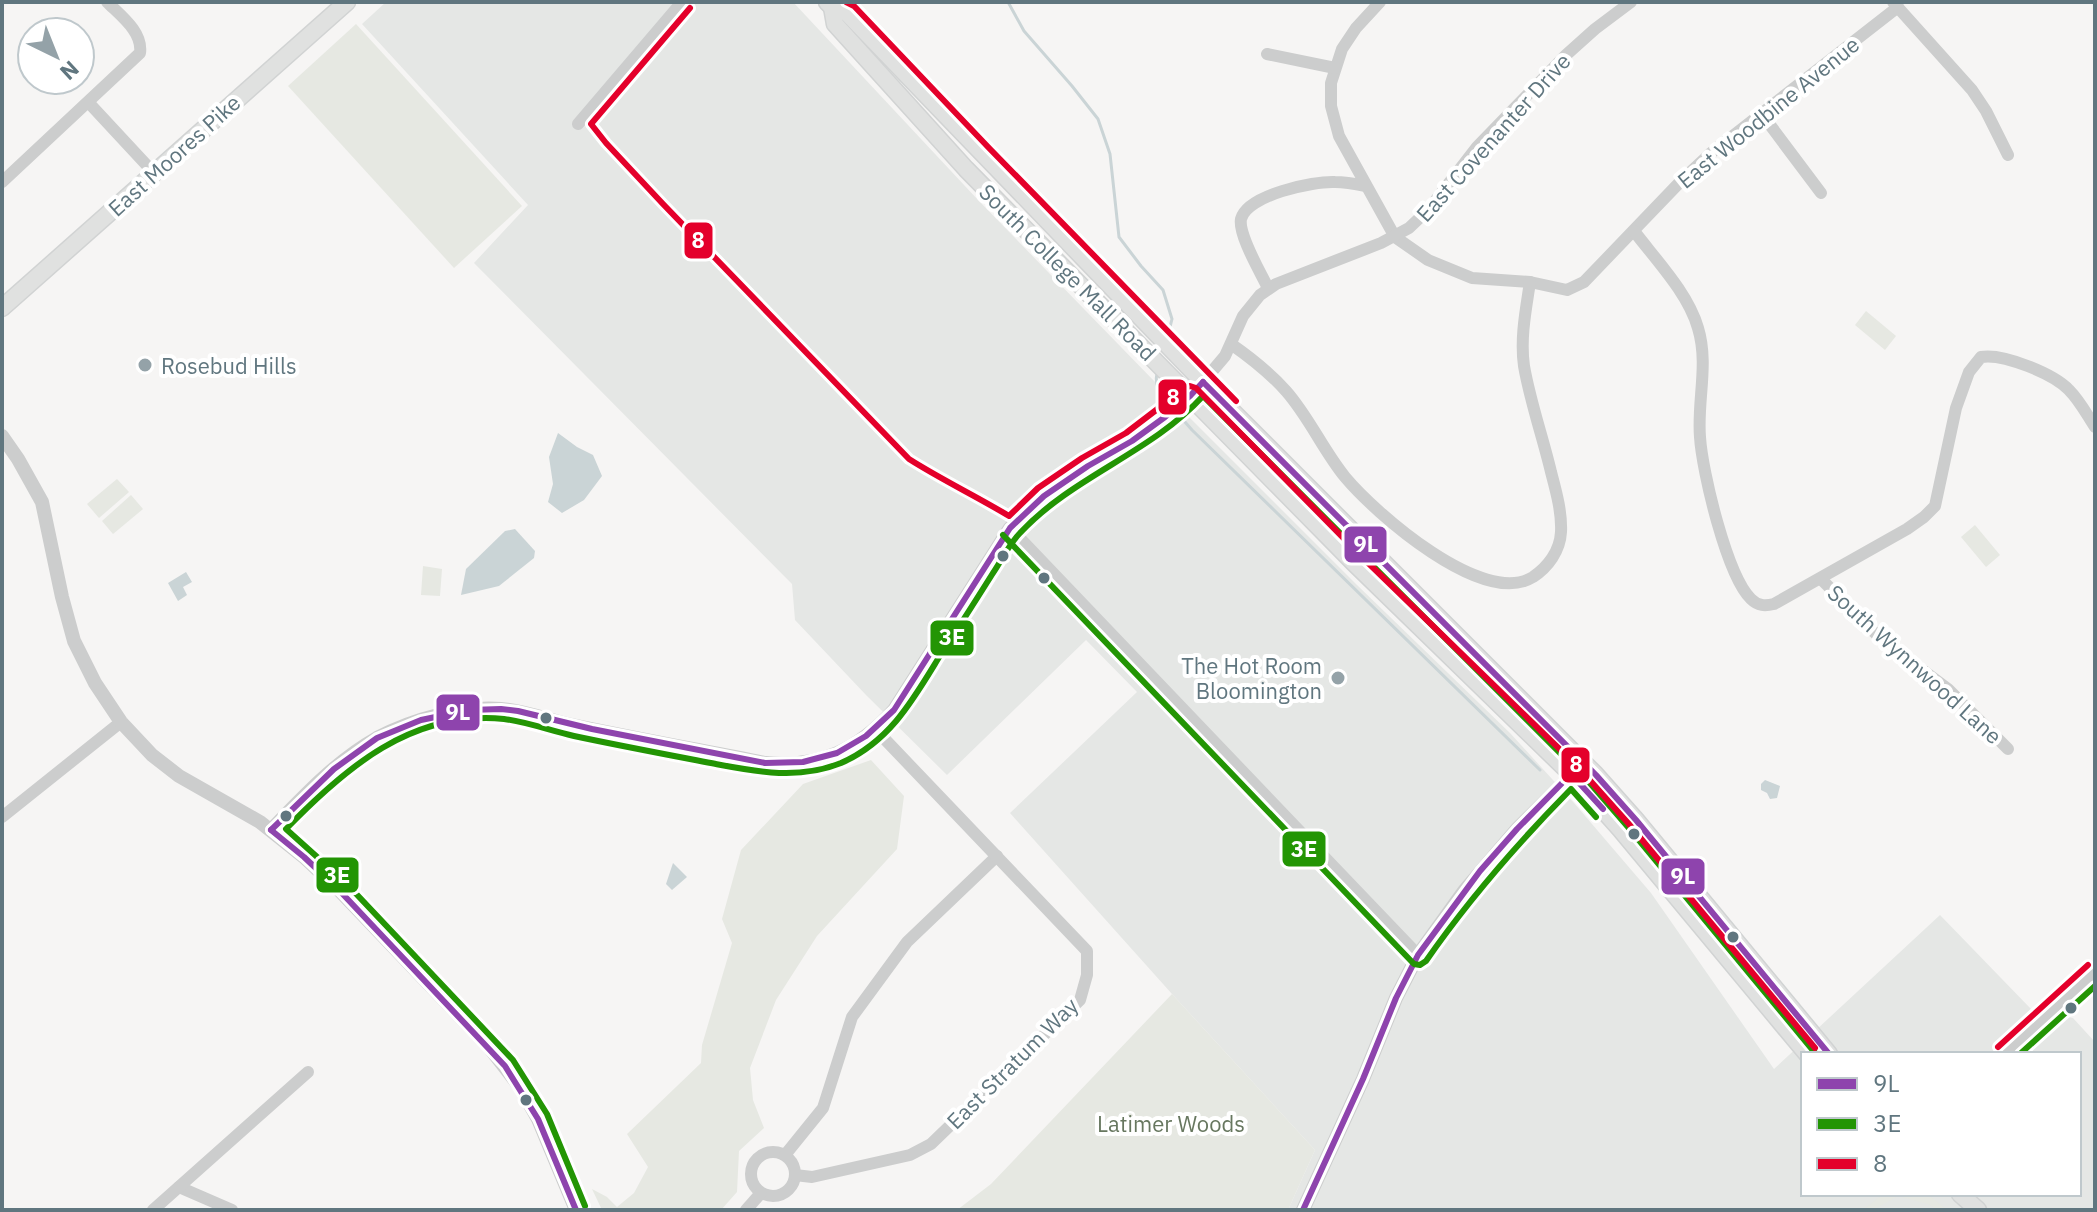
<svg xmlns="http://www.w3.org/2000/svg" width="2097" height="1212" font-family="'IBM Plex Sans',sans-serif">
	<rect width="100%" height="100%" fill="#f6f5f4"/>
	<path fill="#e5e7e5" fill-rule="evenodd" d="M 386,2 L 793,2 L 979,201 L 1191,419 L 1357,585 L 1510,733 L 1574,803 L 1651,893 L 1774,1069 L 1940,915 L 2031,1009 L 2073,1018 L 2095,1042 L 2095,1210 L 1288,1210 L 1315,1150 L 1172,994 L 1010,813 L 1137,692 L 1086,640 L 947,775 L 866,695 L 795,620 L 792,584 L 474,263 L 528,205 L 362,24 ZM 1803,1054 L 2079,1054 L 2079,1194 L 1803,1194 Z"/>
	<g fill="#e6e8e2">
		<path d="M 356,24 L 522,206 L 454,268 L 288,86 Z"/>
		<path d="M 1866,311 L 1896,336 L 1885,350 L 1855,325 Z"/>
		<path d="M 117,479 L 129,492 L 99,518 L 87,504 Z"/>
		<path d="M 131,495 L 143,509 L 113,534 L 102,521 Z"/>
		<path d="M 1975,525 L 2000,555 L 1986,567 L 1961,537 Z"/>
		<path d="M 423,566 L 442,569 L 440,596 L 421,595 Z"/>
		<path d="M 871,760 L 904,796 L 897,849 L 817,936 L 776,1000 L 750,1068 L 753,1100 L 764,1128 L 739,1151 L 737,1192 L 721,1210 L 602,1210 L 592,1189 L 607,1197 L 617,1207 L 634,1193 L 648,1167 L 627,1134 L 701,1063 L 702,1045 L 732,943 L 722,919 L 741,850 L 803,784 Z"/>
		<path d="M 1172,994 L 1315,1150 L 1288,1210 L 957,1210 L 991,1184 Z"/>
		<path d="M 1883,1194 L 1928,1194 L 1947,1210 L 1938,1210 L 1928,1204 L 1898,1196 L 1873,1210 L 1863,1210 Z"/>
	</g>
	<g fill="#cad4d6">
		<path d="M 558,433 L 577,447 L 593,455 L 602,476 L 584,500 L 562,513 L 548,502 L 553,484 L 549,457 Z"/>
		<path d="M 515,529 L 535,551 L 534,558 L 499,586 L 461,595 L 466,569 L 505,531 Z"/>
		<path d="M 186,572 L 192,582 L 183,587 L 187,595 L 178,601 L 168,583 Z"/>
		<path d="M 1765,780 L 1780,786 L 1777,798 L 1770,799 L 1767,793 L 1761,790 L 1761,784 Z"/>
		<path d="M 673,863 L 687,877 L 672,890 L 666,884 Z"/>
	</g>
	<g fill="none" stroke-linecap="round" stroke-linejoin="round">
		<g stroke="#cad4d6" stroke-width="3">
			<path d="M 1008,2 L 1024,31 L 1072,86 L 1098,119 L 1110,154 L 1119,237 L 1141,266 L 1163,290 L 1172,319 L 1168,335"/>
			<path d="M 1157,373 C 1154,387 1161,395 1170,405"/>
			<path d="M 1178,414 L 1192,430 L 1540,770"/>
		</g>
		<defs>
			<g id="secondary">
				<path d="M 827,2 L 832,7 L 847,13 L 1203,382 L 1596,775 L 1636,820 L 1829,1054"/>
				<path d="M 832,7 L 835,24 L 966,169 L 1354,563 L 1571,774 L 1620,829 L 1807,1054"/>
				<path d="M 2,308 L 347,2"/>
				<path d="M 1960,1194 L 1978,1210"/>
			</g>
		</defs>
		<use href="#secondary" stroke="#d1d3d3" stroke-width="19"/>
		<g stroke="#cccdcd" stroke-width="12">
			<path d="M 1380,2 L 1356,28 L 1342,49 L 1331,83 L 1331,106 L 1339,136 L 1395,237 L 1428,260 L 1472,278 L 1530,282 L 1567,290 L 1584,282 L 1681,181 L 1711,153 L 1898,7"/>
			<path d="M 1893,2 L 1972,90 L 1986,111 L 2008,155"/>
			<path d="M 1267,54 L 1335,68"/>
			<path d="M 89,103 L 154,173"/>
			<path d="M 1761,113 L 1821,193"/>
			<path d="M 578,124 L 682,2"/>
			<path d="M 2,182 L 140,53 C 143,32 121,16 107,2"/>
			<path d="M 1634,231 C 1656,260 1688,293 1698,328 C 1709,364 1697,401 1700,437 C 1702,471 1727,576 1751,599 C 1758,606 1765,606 1774,604 L 1907,529 L 1924,517 L 1935,506 L 1956,408 L 1969,372 L 1981,357 C 2003,353 2054,374 2069,390 C 2080,401 2087,415 2095,427"/>
			<path d="M 1268,288 C 1261,273 1238,235 1241,219 C 1247,195 1313,181 1335,182 C 1346,182 1356,184 1366,186"/>
			<path d="M 1231,344 C 1251,358 1270,373 1286,391 C 1309,417 1323,450 1345,477 C 1375,513 1483,608 1533,577 C 1548,567 1560,551 1561,532 C 1562,512 1556,491 1551,472 C 1543,438 1530,401 1524,366 C 1520,338 1526,309 1530,282"/>
			<path d="M 1203,382 L 1225,356 L 1243,316 L 1260,295 L 1276,284 L 1381,243 L 1409,228 L 1429,209 L 1477,147 L 1566,55 L 1595,29 L 1631,2"/>
			<path d="M 1010,528 L 1418,955"/>
			<path d="M 1821,579 L 1881,639 L 1948,689 L 2008,749"/>
			<path d="M 2,817 L 121,722"/>
			<circle cx="773" cy="1174" r="22"/>
			<path d="M 785,1155 L 823,1108 L 852,1017 L 907,942 L 997,856"/>
			<path d="M 795,1175 L 812,1177 L 910,1155 L 931,1144 L 1080,1000 L 1087,975 L 1087,951 L 876,730"/>
			<path d="M 179,1187 L 232,1210"/>
			<path d="M 153,1210 L 308,1072"/>
			<path d="M 746,1210 L 761,1193"/>
		</g>
		<g stroke="#cccdcd" stroke-width="14">
			<path d="M 2,436 L 18,459 L 42,502 L 62,597 L 74,641 L 95,683 L 121,722 L 152,755 L 179,776 L 260,822 L 304,857 L 338,889 L 489,1047 L 520,1087 L 538,1119 L 576,1210"/>
			<path d="M 271,830 C 303,797 336,761 377,738 C 413,719 460,706 501,709 C 524,711 545,719 567,724 C 633,738 699,750 765,763 C 820,768 858,750 894,710 L 1010,528 L 1044,496 L 1088,466 L 1132,441 L 1165,417 L 1190,396 L 1203,382"/>
			<path d="M 2005,1054 L 2095,972"/>
			<path d="M 1303,1210 L 1363,1079 L 1396,998 L 1418,955 L 1464,891 L 1517,829 L 1579,768"/>
		</g>
		<use href="#secondary" stroke="#e0e1e0" stroke-width="16"/>
		<defs>
			<g id="bus-1">
				<path d="M 1203,382 L 1596,775 L 1636,820 L 1829,1054"/>
				<path d="M 271,830 L 334,769 L 377,738 L 421,720 L 469,710 L 501,709 L 518,711 L 592,729 L 765,763 L 803,762 L 837,753 L 866,736 L 894,710 L 1010,528 L 1044,496 L 1088,466 L 1132,441 L 1165,417 L 1190,396 L 1203,382"/>
				<path d="M 271,830 L 304,857 L 338,889 L 505,1066 L 538,1119 L 576,1210"/>
				<path d="M 1303,1210 L 1363,1079 L 1396,998 L 1418,955 L 1480,871 L 1517,829 L 1571,774 L 1603,809"/>
			</g>
			<g id="bus-2">
				<path d="M 1003,535 L 1414,964 L 1420,965 L 1426,961 C 1469,899 1518,843 1571,789 L 1596,817"/>
				<path d="M 2020,1054 L 2095,986"/>
				<path d="M 585,1206 L 547,1114 L 513,1060 L 345,882 L 286,829 C 345,768 412,710 504,719 C 528,722 551,731 574,736 C 621,746 669,755 716,764 C 758,772 799,780 841,763 C 891,741 914,698 941,654 C 959,627 976,600 993,573 C 1002,560 1009,544 1020,533 C 1073,476 1151,453 1203,396 L 1589,782 L 1628,827 L 1816,1054"/>
			</g>
			<g id="bus-3">
				<path d="M 846,2 L 854,6 L 989,148 L 1236,401"/>
				<path d="M 690,8 L 591,124 L 606,143 L 663,204 L 909,459 C 942,480 976,496 1009,516 L 1038,488 L 1082,458 L 1126,433 L 1185,388 L 1190,386 L 1196,388 L 1361,556 L 1578,767 L 1628,823 L 1815,1048"/>
				<path d="M 1998,1047 L 2088,965"/>
			</g>
		</defs>
		<use href="#bus-1" stroke="#fff" stroke-width="12"/>
		<use href="#bus-2" stroke="#fff" stroke-width="12"/>
		<use href="#bus-3" stroke="#fff" stroke-width="12"/>
		<use href="#bus-1" stroke="#8e44ad" stroke-width="6"/>
		<use href="#bus-2" stroke="#239504" stroke-width="6"/>
		<use href="#bus-3" stroke="#e4002b" stroke-width="6"/>
	</g>
	<g fill="#94a2a8" stroke="#fff" stroke-width="3">
		<circle cx="145" cy="365" r="8"/>
		<circle cx="1338" cy="678" r="8"/>
	</g>
	<g fill="#60767f" stroke="#fff" stroke-width="3">
		<circle cx="1003" cy="556" r="7"/>
		<circle cx="1044" cy="578" r="7"/>
		<circle cx="546" cy="718" r="7"/>
		<circle cx="286" cy="816" r="7"/>
		<circle cx="1634" cy="834" r="7"/>
		<circle cx="1733" cy="937" r="7"/>
		<circle cx="2071" cy="1008" r="7"/>
		<circle cx="526" cy="1100" r="7"/>
	</g>
	<g text-anchor="middle" dominant-baseline="central" stroke-width="8" stroke-linejoin="round" paint-order="stroke">
		<g font-size="22" fill="#60767f" stroke="#fff">
			<text transform="translate(1768 112) rotate(-39)">East Woodbine Avenue</text>
			<text transform="translate(1493 137) rotate(-48)">East Covenanter Drive</text>
			<text transform="translate(174 155) rotate(-42)">East Moores Pike</text>
			<text transform="translate(1068 272) rotate(45)">South College Mall Road</text>
			<text transform="translate(1915 664) rotate(42)">South Wynnwood Lane</text>
			<text transform="translate(1012 1063) rotate(-45)">East Stratum Way</text>
		</g>
		<g font-size="22" fill="#60767f" stroke="#fff" text-anchor="start">
			<text x="161" y="365">Rosebud Hills</text>
			<text x="1322" y="665" text-anchor="end">The Hot Room<tspan x="1322" dy="25">Bloomington</tspan></text>
		</g>
		<g font-size="22" fill="#67775f" stroke="#fff">
			<text x="1171" y="1123">Latimer Woods</text>
		</g>
	</g>
	<g stroke="#fff" stroke-width="3">
		<rect x="683" y="221" width="31" height="39" rx="8" fill="#e4002b"/>
		<rect x="1157" y="378" width="31" height="38" rx="8" fill="#e4002b"/>
		<rect x="1343" y="525" width="45" height="39" rx="8" fill="#8e44ad"/>
		<rect x="929" y="619" width="46" height="38" rx="8" fill="#239504"/>
		<rect x="435" y="693" width="46" height="39" rx="8" fill="#8e44ad"/>
		<rect x="1560" y="746" width="31" height="38" rx="8" fill="#e4002b"/>
		<rect x="1281" y="830" width="46" height="38" rx="8" fill="#239504"/>
		<rect x="315" y="856" width="45" height="38" rx="8" fill="#239504"/>
		<rect x="1660" y="857" width="46" height="39" rx="8" fill="#8e44ad"/>
	</g>
	<g font-size="22" text-anchor="middle" font-weight="bold" fill="#fff">
		<text x="698" y="248">8</text>
		<text x="1173" y="405">8</text>
		<text x="1366" y="552">9L</text>
		<text x="952" y="645">3E</text>
		<text x="458" y="720">9L</text>
		<text x="1576" y="772">8</text>
		<text x="1304" y="857">3E</text>
		<text x="337" y="883">3E</text>
		<text x="1683" y="884">9L</text>
	</g>
	<rect width="2097" height="1212" fill="none" stroke="#60767f" stroke-width="8"/>
	<rect x="1801" y="1052" width="280" height="144" fill="#ffffff" stroke="#bfc8cc" stroke-width="2"/>
	<rect x="1817" y="1078" width="40" height="12" fill="#8e44ad" stroke="#bfc8cc" stroke-width="2"/>
	<text x="1873" y="1092" font-size="24" fill="#60767f">9L</text>
	<rect x="1817" y="1118" width="40" height="12" fill="#239504" stroke="#bfc8cc" stroke-width="2"/>
	<text x="1873" y="1132" font-size="24" fill="#60767f">3E</text>
	<rect x="1817" y="1158" width="40" height="12" fill="#e4002b" stroke="#bfc8cc" stroke-width="2"/>
	<text x="1873" y="1172" font-size="24" fill="#60767f">8</text>
	<g transform="translate(56 56) rotate(137)"><circle r="38" fill="#ffffff" stroke="#bfc8cc" stroke-width="2"/>
	<path d="M0-6L14 30L0 20L-14 30Z" fill="#94a2a8"/>
	<text y="-12" font-size="22" font-weight="bold" text-anchor="middle" fill="#60767f">N</text>
	</g>
</svg>
